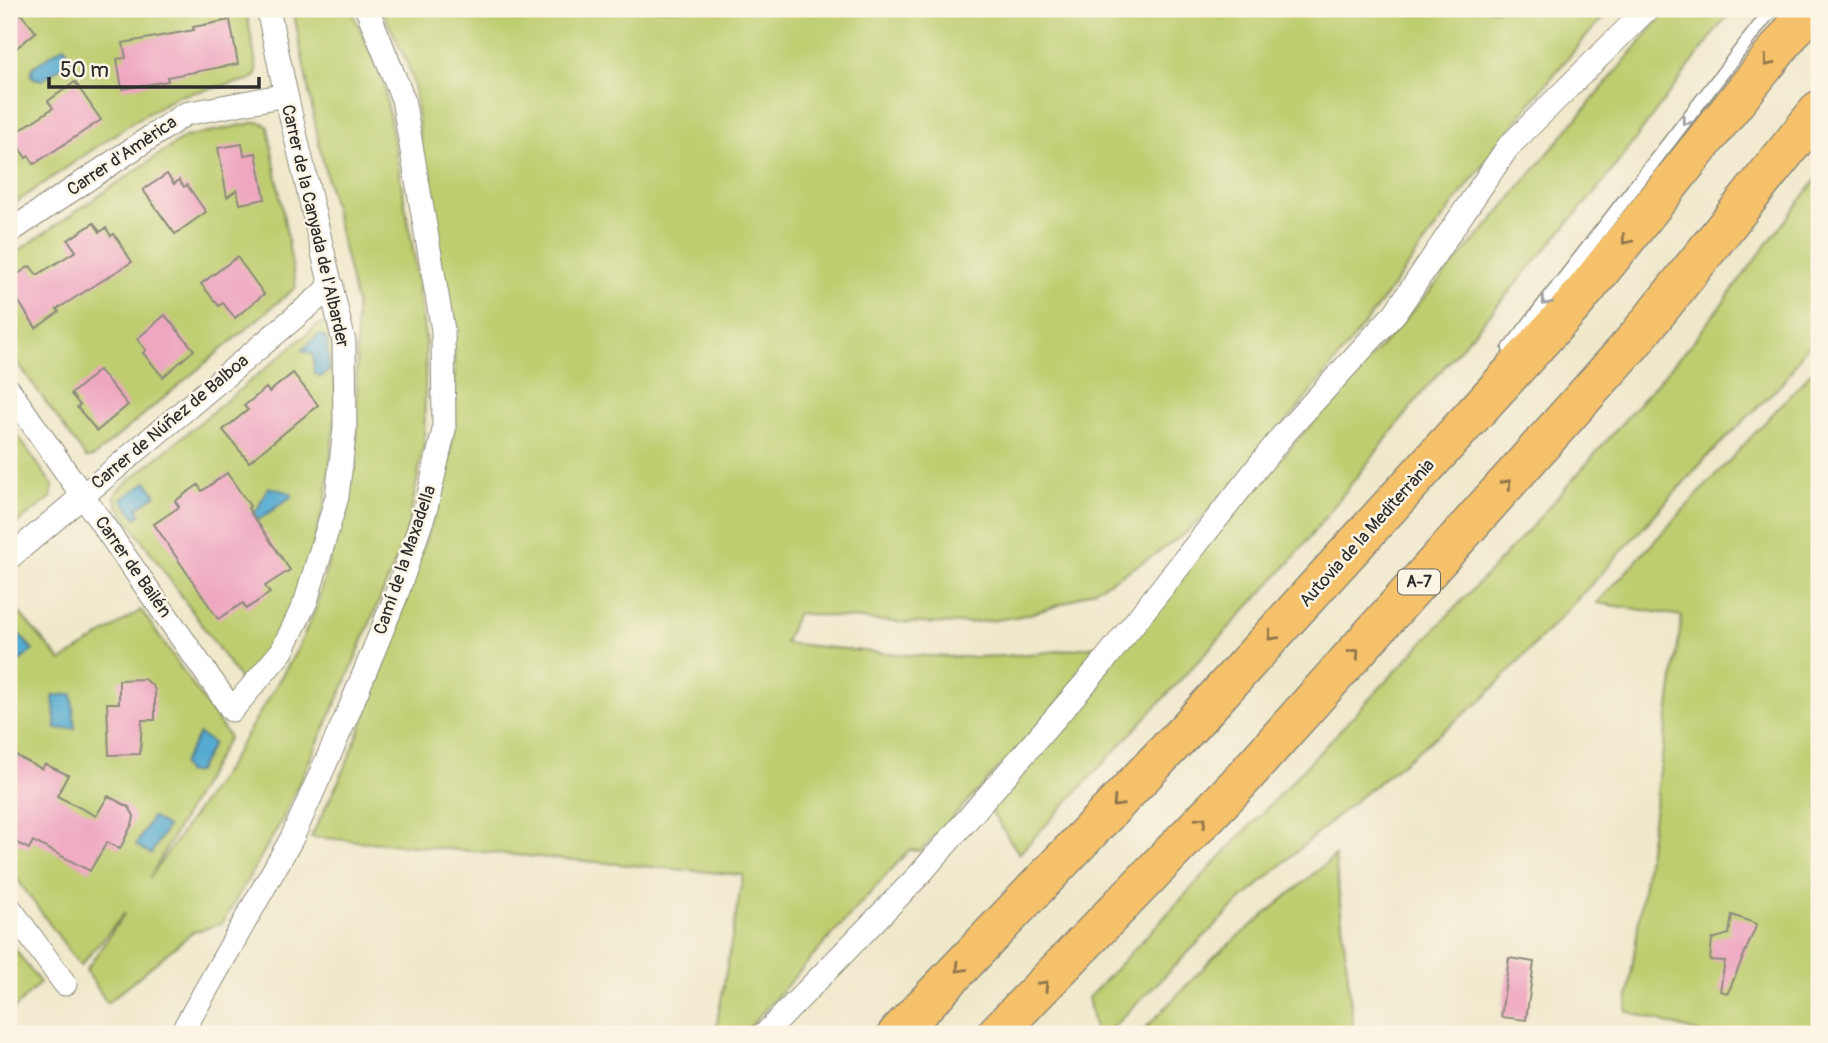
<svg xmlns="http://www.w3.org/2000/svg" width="1828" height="1043" font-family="Pangolin,sans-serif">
	<rect width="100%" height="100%" fill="#fcf5e5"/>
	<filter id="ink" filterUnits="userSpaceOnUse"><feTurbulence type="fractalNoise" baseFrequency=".0143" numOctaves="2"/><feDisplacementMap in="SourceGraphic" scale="14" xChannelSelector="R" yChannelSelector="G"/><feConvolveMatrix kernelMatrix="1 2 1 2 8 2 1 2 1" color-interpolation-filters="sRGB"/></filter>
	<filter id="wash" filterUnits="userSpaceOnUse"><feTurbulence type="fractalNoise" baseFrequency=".00686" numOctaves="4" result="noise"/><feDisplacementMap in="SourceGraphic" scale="28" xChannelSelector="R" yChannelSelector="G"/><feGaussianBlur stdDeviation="1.57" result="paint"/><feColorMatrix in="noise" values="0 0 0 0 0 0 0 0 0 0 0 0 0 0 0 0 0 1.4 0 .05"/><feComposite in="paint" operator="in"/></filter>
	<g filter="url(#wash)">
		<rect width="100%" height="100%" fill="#efe8cb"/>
		<g fill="#becd6f" stroke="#747c4d" stroke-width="2">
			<path d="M 9,9 L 246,9 L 257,70 L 256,76 L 249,80 L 178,96 L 133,122 L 9,207 Z"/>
			<path d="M 293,9 L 351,9 L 383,80 L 414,255 L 426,344 L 424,444 L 407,534 L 343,688 L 282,820 L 222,924 L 193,932 L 107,1003 L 86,970 L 125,913 L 80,966 L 9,868 L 9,601 L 61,661 L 141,610 L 229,737 L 149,879 L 226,769 L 296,652 L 315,611 L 345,502 L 357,437 L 356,302 L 319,144 Z"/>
			<path d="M 381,9 L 1611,9 C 1521,107 1446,216 1366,322 C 1332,367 1296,411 1260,454 C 1236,482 1213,511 1185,533 C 1153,558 1099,590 1062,604 C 977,636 885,621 797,613 L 785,643 C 846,649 907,657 969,657 C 1014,657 1059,651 1104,645 L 1041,723 L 921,851 L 909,850 L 743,1034 L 715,1034 L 743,875 L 311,837 L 344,770 L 361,727 L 442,492 L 451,452 L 455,408 L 454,355 L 421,147 L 414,86 L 407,62 Z"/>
			<path d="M 1668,9 L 1732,9 L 1602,184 L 1427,387 L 1291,561 L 1019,854 L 984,800 L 1135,622 L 1486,228 Z"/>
			<path d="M 257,122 L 263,123 L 268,127 L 296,287 L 93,457 L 86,458 L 9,351 L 9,257 L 185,137 Z"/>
			<path d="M 1819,176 L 1819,328 L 1785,380 L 1706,458 L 1602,573 L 1483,699 L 1345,809 L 1238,903 L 1106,1034 L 1096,1034 L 1088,998 L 1535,523 L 1695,339 Z"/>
			<path d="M 323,324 L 333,330 L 336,408 L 326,499 L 301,587 L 273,656 L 247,682 L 239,678 L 118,506 L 115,497 L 118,490 L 318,325 Z"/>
			<path d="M 1819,364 L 1819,1034 L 1703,1034 L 1626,1011 L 1682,616 L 1597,603 Z"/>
			<path d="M 9,423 L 53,486 L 51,498 L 9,529 Z"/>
			<path d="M 1335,856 L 1354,1034 L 1140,1034 L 1214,957 Z"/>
			<path d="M 9,941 L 40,983 L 9,1014 Z"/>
		</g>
		<g fill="#54aad0" stroke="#406a7e" stroke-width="2">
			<path d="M 64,46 L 73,59 L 42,80 L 34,78 L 31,75 L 33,67 Z"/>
			<path d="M 318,335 L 324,336 L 327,340 L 329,371 L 321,377 L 314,373 L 313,355 L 302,350 Z"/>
			<path d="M 147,482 L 156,495 L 137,508 L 141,514 L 136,518 L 122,499 Z"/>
			<path d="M 268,487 L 291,493 L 292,496 L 260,519 L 256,519 L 253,513 L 258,508 Z"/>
			<path d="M 9,623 L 33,650 L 17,663 L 9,653 Z"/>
			<path d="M 72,694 L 75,728 L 56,729 L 53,696 Z"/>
			<path d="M 199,734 L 213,743 L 197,772 L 187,773 L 182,764 Z"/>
			<path d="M 152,817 L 167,827 L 151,854 L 136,845 Z"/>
		</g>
		<g id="blocks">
			<g fill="#eea6c1">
				<path d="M 9,9 L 17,9 L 36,32 L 9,54 Z"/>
				<path d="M 230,20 L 238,64 L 167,77 L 168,81 L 122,89 L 117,59 L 126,58 L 123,43 L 194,30 L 193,27 Z"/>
				<path d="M 75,82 L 101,120 L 34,164 L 29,156 L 26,158 L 11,136 L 53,108 L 48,101 Z"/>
				<path d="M 242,144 L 244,155 L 256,153 L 265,199 L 240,204 L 237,190 L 227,197 L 218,148 Z"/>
				<path d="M 167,174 L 174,184 L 179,180 L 184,187 L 187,185 L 206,212 L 175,234 L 143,190 Z"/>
				<path d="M 94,223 L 100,232 L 106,228 L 111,236 L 114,234 L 132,262 L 57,309 L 59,312 L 36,328 L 9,287 L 9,280 L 30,266 L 37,275 L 76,251 L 68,240 Z"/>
				<path d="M 237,257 L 264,294 L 235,318 L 223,303 L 219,306 L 201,284 Z"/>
				<path d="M 165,315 L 194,350 L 163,377 L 143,353 L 146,350 L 137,339 Z"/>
				<path d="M 99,370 L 128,405 L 97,431 L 77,407 L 80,405 L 71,394 Z"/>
				<path d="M 293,373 L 318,405 L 249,462 L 223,430 L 248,410 L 244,406 L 266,388 L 269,392 Z"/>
				<path d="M 227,473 L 250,506 L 248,508 L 290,570 L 265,586 L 270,593 L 246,609 L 243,603 L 218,619 L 154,524 L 179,507 L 175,501 L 198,485 L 202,491 Z"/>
				<path d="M 144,679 L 152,685 L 155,690 L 155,720 L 142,720 L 140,754 L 109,755 L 107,703 L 119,703 L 119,680 Z"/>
				<path d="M 9,752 L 42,769 L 45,764 L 68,775 L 57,796 L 96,816 L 108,796 L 129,807 L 134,816 L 133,822 L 120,849 L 107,842 L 90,871 L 33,841 L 29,849 L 9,839 Z"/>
				<path d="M 1732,915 L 1757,924 L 1728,993 L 1720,991 L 1725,961 L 1710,960 L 1712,939 L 1729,934 Z"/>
				<path d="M 1509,958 L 1534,962 L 1526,1020 L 1501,1017 Z"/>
			</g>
		</g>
	</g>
	<g filter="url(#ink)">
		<use href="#blocks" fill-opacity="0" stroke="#8d8a7b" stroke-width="2"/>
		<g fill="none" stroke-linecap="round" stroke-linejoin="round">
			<defs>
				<path id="service" d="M 1509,349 L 1772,9"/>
				<g id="minor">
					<path d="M 9,232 L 185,114 L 286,95"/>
					<path d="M 9,390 L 232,710 L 282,651 L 306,601 L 337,497 L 345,428 L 344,342 L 286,95 L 268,9"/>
					<path d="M 9,558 L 332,286"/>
					<path d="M 9,907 L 65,984"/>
					<path d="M 181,1034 L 292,838 L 348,713 L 396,596 L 426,508 L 444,430 L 443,330 L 403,99 L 367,9"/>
					<path d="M 765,1034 L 920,874 L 1101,665 L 1283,435 L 1395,313 L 1508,147 L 1647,9"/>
				</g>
				<g id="motorway">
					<path d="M 897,1034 L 1190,726 L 1575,303 L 1810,9"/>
					<path d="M 996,1034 L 1237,785 L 1634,341 L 1819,110"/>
				</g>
			</defs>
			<use href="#service" stroke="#8d8a7b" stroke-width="15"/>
			<use href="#minor" stroke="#8d8a7b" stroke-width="25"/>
			<use href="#motorway" stroke="#8d8a7b" stroke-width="41"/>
			<use href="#service" stroke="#fff" stroke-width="12"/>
			<use href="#minor" stroke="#fff" stroke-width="23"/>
			<use href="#motorway" stroke="#f5c16b" stroke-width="38"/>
		</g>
		<defs><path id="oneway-chevron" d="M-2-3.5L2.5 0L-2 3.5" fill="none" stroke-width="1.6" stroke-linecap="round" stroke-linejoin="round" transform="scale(1.75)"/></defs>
		<g stroke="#90764b">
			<use href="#oneway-chevron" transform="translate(1768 62) rotate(129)"/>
			<use href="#oneway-chevron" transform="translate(1626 240) rotate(129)"/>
			<use href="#oneway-chevron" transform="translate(1507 484) rotate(-48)"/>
			<use href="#oneway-chevron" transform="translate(1272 636) rotate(133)"/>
			<use href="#oneway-chevron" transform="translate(1355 653) rotate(-48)"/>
			<use href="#oneway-chevron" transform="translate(1117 803) rotate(133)"/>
			<use href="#oneway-chevron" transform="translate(1202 821) rotate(-46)"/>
			<use href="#oneway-chevron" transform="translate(960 968) rotate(133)"/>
			<use href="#oneway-chevron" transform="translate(1044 985) rotate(-46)"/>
		</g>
		<g stroke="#a0a0a0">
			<use href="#oneway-chevron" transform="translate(1686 121) rotate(128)"/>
			<use href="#oneway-chevron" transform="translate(1546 301) rotate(128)"/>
		</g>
	</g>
	<g text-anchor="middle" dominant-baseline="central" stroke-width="5" stroke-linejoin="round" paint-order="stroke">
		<rect fill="#fcf5e5" stroke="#6a6863" stroke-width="2" x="1398" y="569.5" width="42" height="25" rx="5"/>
		<g font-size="16" font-weight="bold" fill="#2b2b2b">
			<text x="1419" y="582">A-7</text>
		</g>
		<g font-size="18" fill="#2b2b2b" stroke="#fcf5e5">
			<text transform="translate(122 156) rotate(-34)">Carrer d'Amèrica</text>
			<text transform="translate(315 226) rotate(77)">Carrer de la Canyada de l'Albarder</text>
			<text transform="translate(170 422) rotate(-40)">Carrer de Núñez de Balboa</text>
			<text transform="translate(1367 533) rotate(-48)">Autovia de la Mediterrània</text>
			<text transform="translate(405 560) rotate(-71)">Camí de la Maxadella</text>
			<text transform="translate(133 567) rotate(55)">Carrer de Bailén</text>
		</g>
	</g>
	<rect width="1828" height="1043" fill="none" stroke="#fcf5e5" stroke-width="35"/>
	<path d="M49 77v10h210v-10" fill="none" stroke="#2b2b2b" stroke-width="3.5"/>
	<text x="60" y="77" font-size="21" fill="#2b2b2b" stroke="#fcf5e5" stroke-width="5" paint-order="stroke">50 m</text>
</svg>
